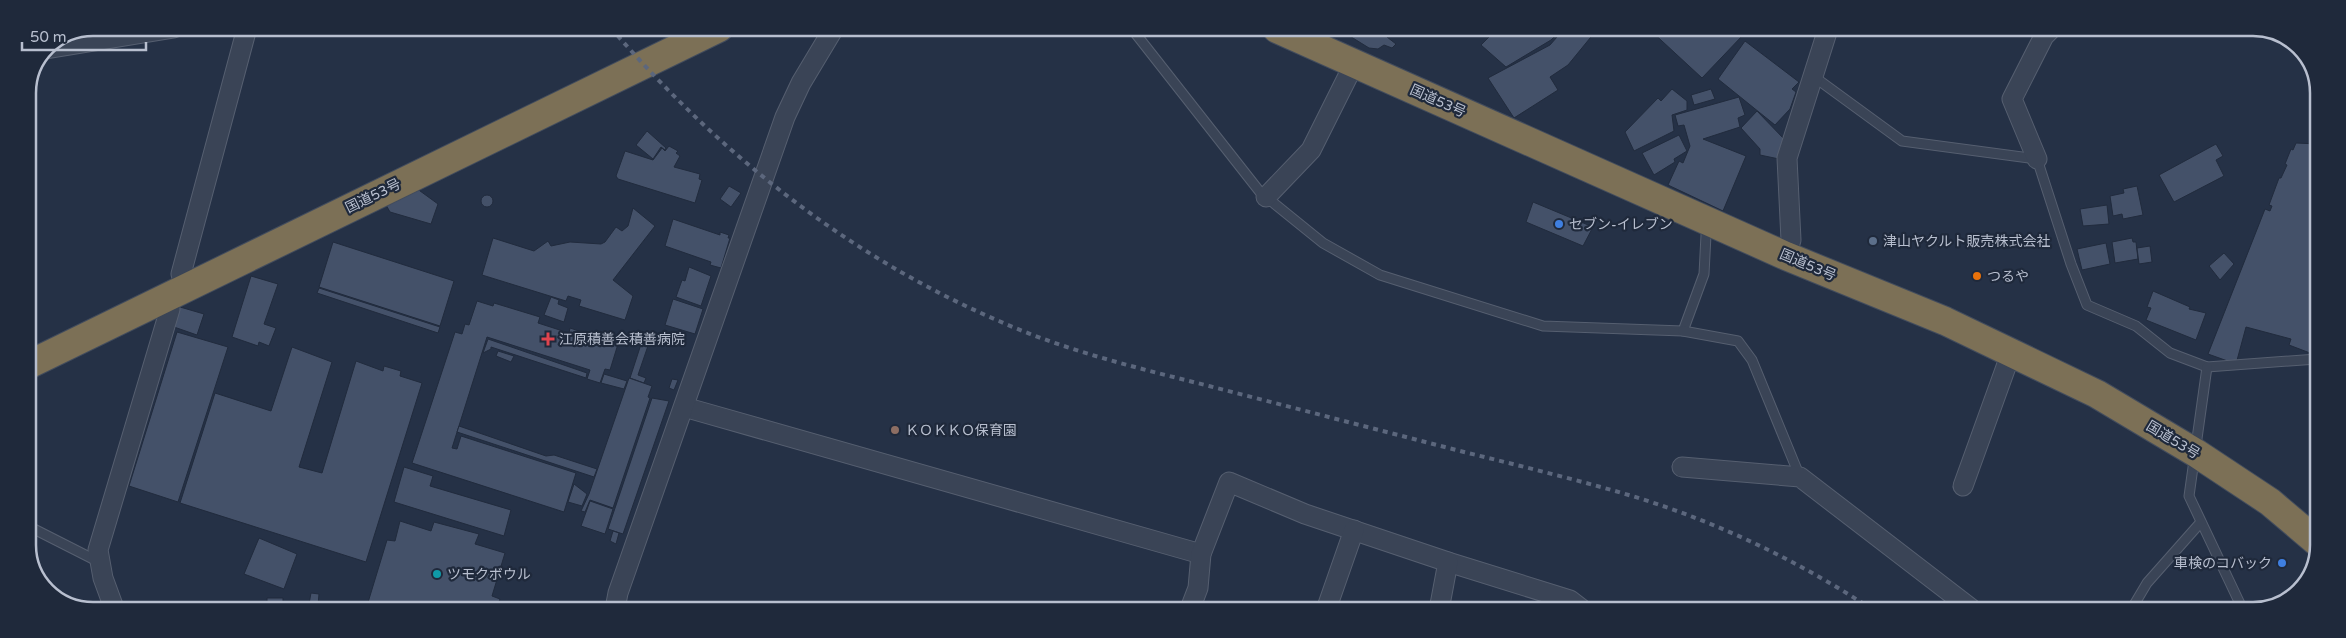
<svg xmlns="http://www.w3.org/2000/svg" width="2346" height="638" font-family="'Varela Round','Noto Sans JP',sans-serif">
	<rect width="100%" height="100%" fill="#253146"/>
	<g fill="#445169" stroke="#212b3d">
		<path d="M 1341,29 L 1392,29 L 1387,37 L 1396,44 L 1392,48 L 1384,45 L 1378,49 L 1369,48 L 1340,30 Z"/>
		<path d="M 1497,29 L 1562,29 L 1551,40 L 1506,67 L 1481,45 Z"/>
		<path d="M 1564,29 L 1592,29 L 1595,32 L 1568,65 L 1550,77 L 1558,90 L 1514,118 L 1488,78 L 1550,45 Z"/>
		<path d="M 1649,29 L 1737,29 L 1743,35 L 1702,78 Z"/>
		<path d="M 1745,41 L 1799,82 L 1792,89 L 1796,92 L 1790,109 L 1775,125 L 1718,79 Z"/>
		<path d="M 1672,89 L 1687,101 L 1687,110 L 1672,115 L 1674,131 L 1634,151 L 1625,132 L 1658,98 L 1661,101 Z"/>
		<path d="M 1711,89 L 1715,99 L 1694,105 L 1691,95 Z"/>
		<path d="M 1739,97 L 1745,115 L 1738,118 L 1740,127 L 1703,139 L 1746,156 L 1723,211 L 1668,185 L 1679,161 L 1683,163 L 1690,146 L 1684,125 L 1678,126 L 1675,115 Z"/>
		<path d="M 1757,111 L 1784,139 L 1779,159 L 1760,155 L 1760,149 L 1741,128 Z"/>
		<path d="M 647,131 L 666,148 L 665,150 L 661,147 L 653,159 L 636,145 Z"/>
		<path d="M 1679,135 L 1687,151 L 1674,159 L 1675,162 L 1654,175 L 1642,153 Z"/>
		<path d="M 2296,143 L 2318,144 L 2317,327 L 2310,353 L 2289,345 L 2291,339 L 2246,327 L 2236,364 L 2208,354 L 2265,209 L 2270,211 L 2272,206 L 2269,205 L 2279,178 L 2281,178 L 2287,165 L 2285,164 L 2291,149 L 2293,150 Z"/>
		<path d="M 2216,144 L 2223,156 L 2216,160 L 2224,176 L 2174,202 L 2159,175 Z"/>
		<path d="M 669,146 L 678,151 L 676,153 L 680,156 L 674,167 L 700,174 L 699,179 L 702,180 L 695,203 L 618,179 L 616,176 L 625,151 L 653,160 L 662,148 L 665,151 Z"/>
		<path d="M 729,186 L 741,193 L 731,207 L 720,199 Z"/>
		<path d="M 2137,186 L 2143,215 L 2123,219 L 2122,214 L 2113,216 L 2110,196 L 2124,193 L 2123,189 Z"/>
		<path d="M 416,188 L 438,204 L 431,224 L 390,212 L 386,205 Z"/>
		<circle cx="487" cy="201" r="6"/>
		<path d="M 1533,202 L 1593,227 L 1583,246 L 1526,222 Z"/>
		<path d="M 2107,205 L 2109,224 L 2083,226 L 2080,209 Z"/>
		<path d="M 633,208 L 655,226 L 613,280 L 633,296 L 625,320 L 579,306 L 581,300 L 568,296 L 566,301 L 482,275 L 493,238 L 534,251 L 548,241 L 551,246 L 570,242 L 601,244 L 605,242 L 616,227 L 622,231 L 628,226 Z"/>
		<path d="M 673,219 L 720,235 L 720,232 L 729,235 L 728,238 L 730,238 L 721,268 L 710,265 L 711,262 L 665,246 Z"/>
		<path d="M 2132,238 L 2133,242 L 2136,242 L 2138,259 L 2115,263 L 2112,242 Z"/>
		<path d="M 333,242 L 454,281 L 440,326 L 319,287 Z"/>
		<path d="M 2106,243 L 2110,264 L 2082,270 L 2077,249 Z"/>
		<path d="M 2150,246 L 2152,262 L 2139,264 L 2137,248 Z"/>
		<path d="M 2224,253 L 2234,264 L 2220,280 L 2209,266 Z"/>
		<path d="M 689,267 L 711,276 L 701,306 L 676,297 L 682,280 L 685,281 Z"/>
		<path d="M 251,276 L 278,284 L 264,324 L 276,328 L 269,346 L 259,342 L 258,346 L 232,337 Z"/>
		<path d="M 319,288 L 440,327 L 438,333 L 317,293 Z"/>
		<path d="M 2153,291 L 2190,307 L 2189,309 L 2206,313 L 2196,340 L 2146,320 L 2151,308 L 2147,307 Z"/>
		<path d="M 551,297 L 559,300 L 558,304 L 568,308 L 564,322 L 544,315 Z"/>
		<path d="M 673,299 L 703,309 L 695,334 L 665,325 Z"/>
		<path d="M 477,301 L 493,306 L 494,303 L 540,317 L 538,323 L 569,333 L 570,328 L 618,344 L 610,370 L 605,369 L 600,383 L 587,379 L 590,370 L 487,337 L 452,448 L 457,449 L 461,436 L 576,473 L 564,512 L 412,463 L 455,332 L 462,334 L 465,324 L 469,325 Z"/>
		<path d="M 180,307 L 204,314 L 197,335 L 174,327 Z"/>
		<path d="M 177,332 L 228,347 L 178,502 L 129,486 Z"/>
		<path d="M 644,335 L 651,337 L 638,375 L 646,378 L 644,383 L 630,378 Z"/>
		<path d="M 488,339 L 587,373 L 586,378 L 491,347 L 491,349 L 483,353 Z"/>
		<path d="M 292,347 L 332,362 L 299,467 L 322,473 L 356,361 L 383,371 L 384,366 L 401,371 L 400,376 L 422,383 L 366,562 L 180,503 L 215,393 L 271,411 Z"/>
		<path d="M 498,351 L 514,356 L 511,362 L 496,356 Z"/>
		<path d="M 604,374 L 627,381 L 624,389 L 601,383 Z"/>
		<path d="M 629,378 L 652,386 L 648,397 L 650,398 L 613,508 L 590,500 L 585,512 L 581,511 L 589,494 Z"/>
		<path d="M 672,379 L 678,380 L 674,390 L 669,388 Z"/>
		<path d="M 652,398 L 669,401 L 623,534 L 608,529 Z"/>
		<path d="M 459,426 L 546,456 L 554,455 L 597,469 L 594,477 L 457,432 Z"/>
		<path d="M 404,467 L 433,476 L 430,486 L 511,510 L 504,536 L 394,502 Z"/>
		<path d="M 574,484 L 587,494 L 582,506 L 568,502 Z"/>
		<path d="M 590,501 L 613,509 L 605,534 L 581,526 Z"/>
		<path d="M 400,521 L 431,531 L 434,522 L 479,534 L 475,544 L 505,553 L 492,596 L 500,599 L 498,604 L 502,606 L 501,609 L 366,609 L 387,540 L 395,541 Z"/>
		<path d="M 613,531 L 619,533 L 616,544 L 610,541 Z"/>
		<path d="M 259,538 L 297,554 L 284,589 L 244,574 Z"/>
		<path d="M 311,593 L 319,594 L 318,605 L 309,604 Z"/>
		<path d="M 267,598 L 283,598 L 283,609 L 243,609 L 249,605 L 267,608 Z"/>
	</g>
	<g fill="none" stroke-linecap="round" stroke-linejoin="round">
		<defs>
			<g id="lane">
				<path d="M 1132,29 L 1260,192 L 1323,243 L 1380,275 L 1543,326 L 1683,331 L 1704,274 L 1706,235 L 1710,226"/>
				<path d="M 1813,76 L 1902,141 L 2037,159 L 2071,264 L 2087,305 L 2136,326 L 2170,353 L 2207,367 L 2317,359"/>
				<path d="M 1683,331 L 1738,341 L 1752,360 L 1800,477"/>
				<path d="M 2207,367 L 2189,496 L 2243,610"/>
				<path d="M 28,526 L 99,562"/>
				<path d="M 2131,610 L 2147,583 L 2201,522"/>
			</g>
			<g id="street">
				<path d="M 46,49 L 174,28"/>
				<path d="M 2037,159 L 2012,99 L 2044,36 L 2051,29"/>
				<path d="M 1266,197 L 1311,150 L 1354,64"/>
				<path d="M 1786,256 L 1791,240 L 1787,158 L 1828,29"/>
				<path d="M 187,288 L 181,274 L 247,28"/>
				<path d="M 684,407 L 1201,554"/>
				<path d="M 1682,467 L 1800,477 L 1973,610"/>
				<path d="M 1963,486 L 2011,353"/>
				<path d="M 1448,562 L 1570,600 L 1583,610"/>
				<path d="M 114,608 L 103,578 L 98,550 L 170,309 L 166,298"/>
				<path d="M 615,609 L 618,593 L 785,117 L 801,83 L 834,28"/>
				<path d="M 1190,609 L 1198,588 L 1201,554 L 1229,482 L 1305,514 L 1448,562 L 1439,610"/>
				<path d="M 1326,610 L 1354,530"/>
			</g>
			<g id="highway">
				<path d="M 1277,29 L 1786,256 L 1945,321 L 2097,394 L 2196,453 L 2270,502 L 2316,541"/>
				<path d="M 28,365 L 719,28"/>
			</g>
		</defs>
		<use href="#lane" stroke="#565f70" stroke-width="11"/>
		<use href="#street" stroke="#565f70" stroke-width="21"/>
		<use href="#highway" stroke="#424c5d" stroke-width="30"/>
		<use href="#lane" stroke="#3a4456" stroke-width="9"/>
		<use href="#street" stroke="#3a4456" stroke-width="19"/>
		<use href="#highway" stroke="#7c7056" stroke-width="28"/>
		<path stroke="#5c677d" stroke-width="4" stroke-dasharray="5 5" stroke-linecap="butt" d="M 611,28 C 718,152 847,256 999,321 C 1066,351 1138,368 1209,386 C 1294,408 1379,430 1464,452 C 1517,465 1570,478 1622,493 C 1711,519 1796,559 1873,610"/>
	</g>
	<g fill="#3f7fe0" stroke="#1f293b" stroke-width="2">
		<circle cx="1559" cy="224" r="5"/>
		<circle cx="2282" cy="563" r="5"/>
	</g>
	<circle fill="#5c6f8a" stroke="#1f293b" stroke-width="2" cx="1873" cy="241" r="5"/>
	<circle fill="#e8710a" stroke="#1f293b" stroke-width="2" cx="1977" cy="276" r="5"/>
	<path fill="#e0444e" stroke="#1f293b" stroke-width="2" d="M545.5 331.5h5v5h5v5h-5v5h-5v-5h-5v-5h5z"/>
	<circle fill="#8d6e63" stroke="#1f293b" stroke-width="2" cx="895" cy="430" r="5"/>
	<circle fill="#0f9aa8" stroke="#1f293b" stroke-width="2" cx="437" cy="574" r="5"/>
	<g text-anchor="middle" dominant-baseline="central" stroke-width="4.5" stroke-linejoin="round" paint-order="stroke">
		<g font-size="14" fill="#b8bfcf" stroke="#1f293b">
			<text transform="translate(1438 101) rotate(24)">国道53号</text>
			<text transform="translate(373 196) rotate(-26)">国道53号</text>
			<text transform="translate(1808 265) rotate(23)">国道53号</text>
			<text transform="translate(2173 440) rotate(31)">国道53号</text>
		</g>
		<g font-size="14" fill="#b8bfcf" stroke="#1f293b" text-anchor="start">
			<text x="1569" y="224">セブン-イレブン</text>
			<text x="1883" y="241">津山ヤクルト販売株式会社</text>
			<text x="1987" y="276">つるや</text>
			<text x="559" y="339">江原積善会積善病院</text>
			<text x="905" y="430">ＫＯＫＫＯ保育園</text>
			<text x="2272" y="563" text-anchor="end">車検のコバック</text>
			<text x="447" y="574">ツモクボウル</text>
		</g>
	</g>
	<path d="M0 0H2346V638H0ZM93 36H2253A57 57 0 0 1 2310 93V545A57 57 0 0 1 2253 602H93A57 57 0 0 1 36 545V93A57 57 0 0 1 93 36Z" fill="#1f293b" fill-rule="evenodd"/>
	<path fill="none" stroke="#b8bfcf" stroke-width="2.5" d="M93 36H2253A57 57 0 0 1 2310 93V545A57 57 0 0 1 2253 602H93A57 57 0 0 1 36 545V93A57 57 0 0 1 93 36Z"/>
	<path d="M22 42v8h124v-8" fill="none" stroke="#b8bfcf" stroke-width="2.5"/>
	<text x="30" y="42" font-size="15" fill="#b8bfcf" stroke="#1f293b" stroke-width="4" paint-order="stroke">50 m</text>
</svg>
